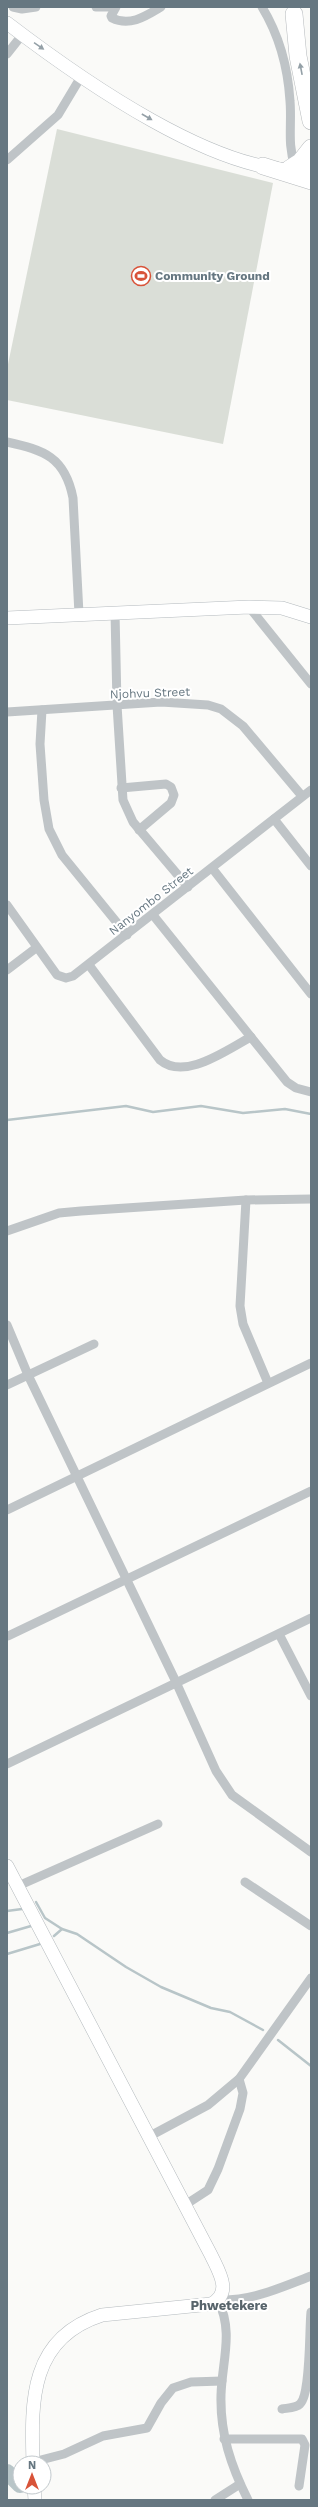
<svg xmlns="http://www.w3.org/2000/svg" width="318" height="2507" font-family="'Work Sans',sans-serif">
	<rect width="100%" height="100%" fill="#fafaf8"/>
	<path fill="#daded7" d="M 57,129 L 273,183 L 223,444 L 7,400 L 7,369 Z"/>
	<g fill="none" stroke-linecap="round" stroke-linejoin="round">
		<g stroke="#b8c5c8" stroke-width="2.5">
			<path d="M 7,1120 L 126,1106 L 153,1112 L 201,1106 L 243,1113 L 285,1109 L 311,1114"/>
			<path d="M 36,1902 L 45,1918 L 62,1929"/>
			<path d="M 7,1911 L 22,1909"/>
			<path d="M 7,1933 L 31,1926"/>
			<path d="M 54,1936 L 62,1929 L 77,1934 L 126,1967 L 161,1987 L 211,2008 L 230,2012 L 263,2030"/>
			<path d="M 7,1954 L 40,1944"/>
			<path d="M 278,2040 L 311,2066"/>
		</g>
		<path stroke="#b8c5c8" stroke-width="16" d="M 7,2472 L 20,2485"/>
		<defs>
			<g id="secondary">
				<path d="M 7,23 C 75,75 224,182 311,169"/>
				<path d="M 7,618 L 249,607 L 282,608 L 311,617"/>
				<path d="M 7,1866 L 211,2255 C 219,2272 233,2293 211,2304 L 102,2315 C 30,2338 31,2400 33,2463"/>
				<path d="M 34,2487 L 35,2500"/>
			</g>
			<g id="highway">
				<path d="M 294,14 L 298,56 L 311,121"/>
				<path d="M 263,166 L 311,181"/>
				<path d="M 289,169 L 300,162 L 311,148"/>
			</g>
		</defs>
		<use href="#secondary" stroke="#b4babe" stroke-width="14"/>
		<use href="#highway" stroke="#b5b9bc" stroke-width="18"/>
		<g stroke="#bfc4c7" stroke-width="9">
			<path d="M 13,7 L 22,9 L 36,7"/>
			<path d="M 96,7 L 109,7"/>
			<path d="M 116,7 L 111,16 L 112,18 C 130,27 146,16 161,7"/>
			<path d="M 262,7 C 279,35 288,69 290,101 C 292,124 287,144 295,166"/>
			<path d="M 7,54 L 22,35"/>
			<path d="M 7,160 L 58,115 L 82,75"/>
			<path d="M 7,442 C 44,450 65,457 73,498 L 79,614"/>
			<path d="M 249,607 L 311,684"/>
			<path d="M 115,612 L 117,705 L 123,800 L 133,822 L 188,887"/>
			<path d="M 42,710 L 40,744 L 44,800 L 49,829 L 62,855 L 127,935"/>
			<path d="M 7,712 L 161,702 L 208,705 L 221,709 L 243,726 L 302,796"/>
			<path d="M 121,788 L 166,784 L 171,787 L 174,795 L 171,803 L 139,830"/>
			<path d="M 274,819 L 311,866"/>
			<path d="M 212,868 L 311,994"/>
			<path d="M 7,905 L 57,975 L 66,978 L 73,976 L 311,790"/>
			<path d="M 153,915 L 287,1082 L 296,1088 L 311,1092"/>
			<path d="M 89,965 L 160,1060 C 185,1081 226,1050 251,1037"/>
			<path d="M 7,970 L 36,948"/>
			<path d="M 246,1200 L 240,1306 L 243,1324 L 268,1383"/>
			<path d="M 7,1231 L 59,1213 L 81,1211 L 246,1200 L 311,1199"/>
			<path d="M 7,1325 L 28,1375 L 176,1682 L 216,1771 L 232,1795 L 311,1852"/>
			<path d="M 7,1385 L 94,1344"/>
			<path d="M 7,1510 L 311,1363"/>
			<path d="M 279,1634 L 311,1696"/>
			<path d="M 8,1636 L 311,1491"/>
			<path d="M 7,1764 L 311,1618"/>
			<path d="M 245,1882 L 311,1926"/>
			<path d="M 18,1886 L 158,1824"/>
			<path d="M 150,2136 L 208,2105 L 239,2079 L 311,1978"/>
			<path d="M 185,2205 L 208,2190 L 218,2169 L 240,2109 L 243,2093 L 239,2079"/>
			<path d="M 282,2409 C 287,2408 296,2408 300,2404 C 311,2394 309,2329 311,2312"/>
			<path d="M 224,2439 L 302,2439 L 305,2445 L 299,2486"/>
			<path d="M 33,2462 L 64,2454 L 103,2436 L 147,2428 L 161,2403 L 173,2388 L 191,2382 L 222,2381"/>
			<path d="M 215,2500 L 240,2484"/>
			<path d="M 248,2500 C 231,2466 220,2434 221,2395 C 222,2361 234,2332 218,2300 C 252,2301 280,2288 311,2276"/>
		</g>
		<use href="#secondary" stroke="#fff" stroke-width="13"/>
		<use href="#highway" stroke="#fff" stroke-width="17"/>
	</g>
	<defs><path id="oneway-solid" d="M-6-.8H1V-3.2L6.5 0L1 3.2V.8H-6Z"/></defs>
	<g fill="#94a0a7">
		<use href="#oneway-solid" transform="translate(39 46) rotate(34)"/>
		<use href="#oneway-solid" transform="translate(301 69) rotate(-101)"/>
		<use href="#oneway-solid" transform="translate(147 117) rotate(30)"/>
	</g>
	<defs>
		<symbol id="stadium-ring" viewBox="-11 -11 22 22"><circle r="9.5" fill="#fff" stroke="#d85339" stroke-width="1.5"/><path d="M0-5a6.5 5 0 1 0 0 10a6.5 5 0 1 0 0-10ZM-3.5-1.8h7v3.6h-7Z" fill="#d85339"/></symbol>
	</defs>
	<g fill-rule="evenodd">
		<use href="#stadium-ring" x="130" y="265" width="22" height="22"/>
	</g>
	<g text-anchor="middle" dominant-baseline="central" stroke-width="4" stroke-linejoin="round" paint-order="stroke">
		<g font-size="12" font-weight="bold" fill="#667781" stroke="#fff" text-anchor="start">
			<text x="155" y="276">Community Ground</text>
		</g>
		<g font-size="12" fill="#667781" stroke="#fff">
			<text transform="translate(150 693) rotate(-2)">Njohvu Street</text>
			<text transform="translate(151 901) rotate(-38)">Nanyombo Street</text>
		</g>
		<g font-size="13" font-weight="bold" fill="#58656c" stroke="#fff">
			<text x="229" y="2305">Phwetekere</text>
		</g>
	</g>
	<rect width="318" height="2507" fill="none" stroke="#667781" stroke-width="16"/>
	<g transform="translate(32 2475)"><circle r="19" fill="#ffffff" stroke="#c2c9cd"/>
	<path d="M0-3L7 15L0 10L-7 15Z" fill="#d85339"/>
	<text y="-6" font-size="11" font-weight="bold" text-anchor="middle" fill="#667781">N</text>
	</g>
</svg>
